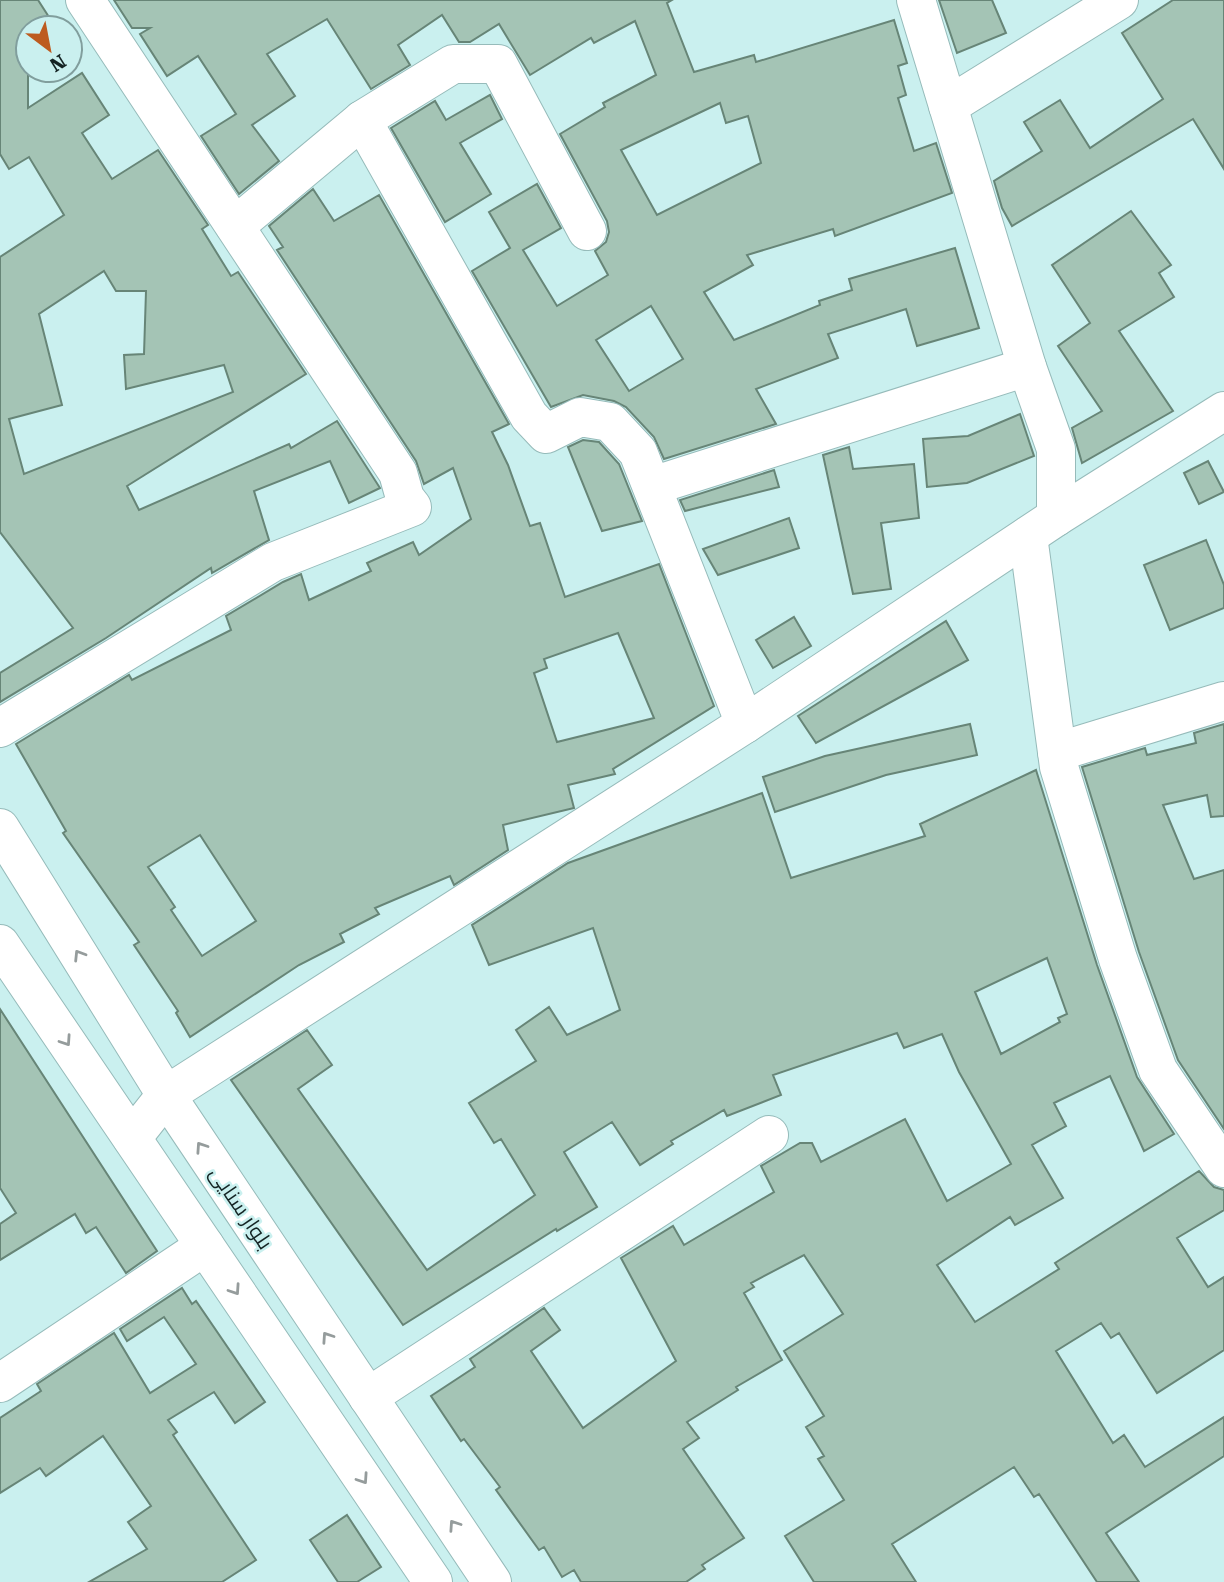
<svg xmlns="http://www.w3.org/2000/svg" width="1224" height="1582" font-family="'Roboto Serif',Cairo,serif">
	<rect width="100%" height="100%" fill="#caf0ef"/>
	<g fill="#a4c4b5" stroke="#678577" stroke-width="2" fill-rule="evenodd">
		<path d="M 0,0 L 38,0 L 56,28 L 28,28 L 28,108 L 82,73 L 109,115 L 82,133 L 112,179 L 158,150 L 208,225 L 202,229 L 231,276 L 238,272 L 306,374 L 127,486 L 139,510 L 289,444 L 291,448 L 337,421 L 380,488 L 349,503 L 330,461 L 254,491 L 269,540 L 212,573 L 211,568 L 106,638 L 0,702 L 0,673 L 73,628 L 0,532 L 0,257 L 64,215 L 29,157 L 9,169 L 0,154 ZM 104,271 L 116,291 L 146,291 L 144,354 L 124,355 L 126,389 L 224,365 L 233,392 L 24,474 L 9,419 L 62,405 L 39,314 Z"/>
		<path d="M 114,0 L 672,0 L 667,3 L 694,72 L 754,55 L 756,62 L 894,20 L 907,63 L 898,66 L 906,95 L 898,98 L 914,151 L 936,143 L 952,193 L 835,236 L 833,229 L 747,255 L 753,265 L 704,292 L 734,340 L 820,305 L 819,301 L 852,290 L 849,279 L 955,248 L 979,328 L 917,346 L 906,309 L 828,334 L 838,358 L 756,389 L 776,424 L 664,459 L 654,437 L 626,407 L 614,401 L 583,395 L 551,407 L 472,271 L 510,248 L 489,212 L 537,184 L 561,228 L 523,250 L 557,306 L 608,275 L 595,251 L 606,242 L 609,232 L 607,221 L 560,134 L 605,107 L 603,103 L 656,75 L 635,21 L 594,43 L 591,38 L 530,75 L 499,24 L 470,42 L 459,42 L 442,15 L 398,45 L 410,65 L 371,89 L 327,19 L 267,54 L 295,96 L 252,125 L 279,161 L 239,194 L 201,136 L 236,114 L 198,56 L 167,76 L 140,34 L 150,28 L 132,28 ZM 720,103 L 726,123 L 748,116 L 761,163 L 657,215 L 621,150 ZM 651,306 L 683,359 L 629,391 L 596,340 Z"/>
		<path d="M 939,0 L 992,0 L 1006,33 L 957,53 Z"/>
		<path d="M 1173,0 L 1224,0 L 1224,169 L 1193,119 L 1012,226 L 1002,208 L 994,181 L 1042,151 L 1024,122 L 1060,100 L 1090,148 L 1163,99 L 1122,33 Z"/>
		<path d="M 490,95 L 502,119 L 460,143 L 491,194 L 445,222 L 391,128 L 435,101 L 446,120 Z"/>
		<path d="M 313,189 L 334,221 L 379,195 L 509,424 L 492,432 L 508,465 L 530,526 L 540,523 L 565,597 L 659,564 L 714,706 L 613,769 L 615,774 L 568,785 L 574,808 L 503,825 L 508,850 L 454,885 L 450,876 L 375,908 L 379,914 L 340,934 L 344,942 L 299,965 L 190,1037 L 176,1013 L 178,1011 L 134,945 L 139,942 L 63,833 L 66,831 L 16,744 L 129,675 L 132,680 L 231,630 L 226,616 L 283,582 L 301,574 L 309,600 L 371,571 L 367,563 L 413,542 L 419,555 L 471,519 L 453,468 L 424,484 L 416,461 L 277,250 L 283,247 L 269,226 ZM 618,633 L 654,718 L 557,742 L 534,673 L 547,668 L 544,659 ZM 200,835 L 256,921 L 202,956 L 171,910 L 175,907 L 148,867 Z"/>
		<path d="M 1131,211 L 1171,265 L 1159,273 L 1174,297 L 1119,331 L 1173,411 L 1082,463 L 1072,428 L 1102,411 L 1058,346 L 1090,323 L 1052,265 Z"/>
		<path d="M 1020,414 L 1034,456 L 967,483 L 927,487 L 923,439 L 968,436 Z"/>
		<path d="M 583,440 L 599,442 L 619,464 L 642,521 L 602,531 L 568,447 Z"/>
		<path d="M 849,447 L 853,469 L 914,464 L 919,518 L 881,523 L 891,589 L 853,594 L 823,455 Z"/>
		<path d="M 1208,461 L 1224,492 L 1199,504 L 1184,473 Z"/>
		<path d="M 774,470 L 779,487 L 685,511 L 680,500 Z"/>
		<path d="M 789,518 L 799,548 L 718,575 L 703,549 Z"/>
		<path d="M 1206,540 L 1224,585 L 1224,608 L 1170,630 L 1144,565 Z"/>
		<path d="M 794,617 L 811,646 L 773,668 L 756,640 Z"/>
		<path d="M 946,621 L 968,660 L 816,743 L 798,716 Z"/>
		<path d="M 970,724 L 977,755 L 886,775 L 775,812 L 763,777 L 825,756 Z"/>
		<path d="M 1224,724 L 1224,816 L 1211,817 L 1207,795 L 1163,805 L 1194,879 L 1224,870 L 1224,1129 L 1178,1060 L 1139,952 L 1082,767 L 1145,748 L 1147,755 L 1196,743 L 1194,733 Z"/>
		<path d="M 1036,770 L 1097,965 L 1137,1077 L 1174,1134 L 1144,1151 L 1110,1076 L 1054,1103 L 1066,1126 L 1032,1145 L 1063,1198 L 1015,1225 L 1010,1217 L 937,1265 L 975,1322 L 1059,1269 L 1055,1263 L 1199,1171 L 1214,1187 L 1224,1190 L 1224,1210 L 1177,1238 L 1208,1287 L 1224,1277 L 1224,1350 L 1157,1393 L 1119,1333 L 1111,1338 L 1101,1323 L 1056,1351 L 1113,1443 L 1124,1435 L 1145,1467 L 1224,1417 L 1224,1456 L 1106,1533 L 1139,1582 L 1097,1582 L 1039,1494 L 1034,1497 L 1014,1467 L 892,1544 L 916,1582 L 814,1582 L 785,1536 L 844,1500 L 818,1459 L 824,1456 L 806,1427 L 824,1416 L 784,1351 L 843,1314 L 804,1255 L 751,1283 L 754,1287 L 744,1293 L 782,1360 L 736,1387 L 738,1390 L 687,1422 L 699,1438 L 683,1449 L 744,1538 L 702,1565 L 705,1569 L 686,1582 L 581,1582 L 574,1570 L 562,1577 L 544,1547 L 539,1550 L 496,1490 L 500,1487 L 464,1439 L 461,1441 L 431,1396 L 475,1367 L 470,1359 L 544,1308 L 560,1330 L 531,1351 L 583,1428 L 676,1361 L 621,1258 L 673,1226 L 684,1245 L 774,1192 L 761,1166 L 800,1143 L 812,1143 L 821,1162 L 905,1119 L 947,1201 L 1011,1164 L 959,1072 L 942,1034 L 904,1048 L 897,1033 L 773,1075 L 781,1095 L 727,1116 L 724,1110 L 671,1141 L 673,1144 L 640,1165 L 612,1122 L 564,1152 L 597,1207 L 557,1231 L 556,1229 L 403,1325 L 231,1080 L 307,1030 L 332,1065 L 298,1089 L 427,1270 L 535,1195 L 501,1139 L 494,1143 L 469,1103 L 536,1061 L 516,1030 L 549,1007 L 567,1035 L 620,1010 L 593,928 L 489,965 L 472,925 L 568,863 L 762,793 L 791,878 L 925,836 L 920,824 ZM 1047,958 L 1067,1014 L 1058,1018 L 1060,1022 L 1001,1054 L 975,992 Z"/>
		<path d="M 0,1009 L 157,1251 L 126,1273 L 96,1227 L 86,1233 L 75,1214 L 0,1260 L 0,1224 L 16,1213 L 0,1188 Z"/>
		<path d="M 182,1288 L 192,1304 L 196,1301 L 265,1402 L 235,1423 L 214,1392 L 168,1420 L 177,1432 L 173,1435 L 256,1560 L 222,1582 L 89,1582 L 147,1549 L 128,1522 L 151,1506 L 103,1436 L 46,1476 L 40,1468 L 0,1493 L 0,1418 L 41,1391 L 37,1384 L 114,1333 L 150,1393 L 196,1364 L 164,1317 L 127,1341 L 120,1329 Z"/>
		<path d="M 347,1515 L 381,1567 L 357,1582 L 338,1582 L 310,1540 Z"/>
	</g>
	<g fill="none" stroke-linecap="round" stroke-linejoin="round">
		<defs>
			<g id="minor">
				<path d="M 916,0 L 1027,367 L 1056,449 L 1056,517"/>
				<path d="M 948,106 L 1119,0"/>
				<path d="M 362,120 L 529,416 L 546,434 L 580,417 L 610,422 L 638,452 L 745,724"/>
				<path d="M 235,226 L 362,120 L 453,64 L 498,64 L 587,231"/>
				<path d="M 652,486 L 1027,367"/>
				<path d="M 1028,536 L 1059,767 L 1118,959 L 1158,1070 L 1224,1168"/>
				<path d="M 0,728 L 273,562 L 412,507 L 405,498 L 398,473 L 85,0"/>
				<path d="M 1057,752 L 1224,701"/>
				<path d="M 132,1138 L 166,1095 L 745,724 L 1056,517 L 1224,411"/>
				<path d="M 0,1383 L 205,1246"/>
				<path d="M 368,1397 L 769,1135"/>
			</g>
			<g id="major">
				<path d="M 0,828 L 166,1095 L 492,1582"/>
				<path d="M 0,944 L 433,1582"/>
			</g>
		</defs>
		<use href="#minor" stroke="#96bbba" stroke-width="40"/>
		<use href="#major" stroke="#96bbba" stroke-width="40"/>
		<use href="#minor" stroke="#fff" stroke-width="38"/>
		<use href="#major" stroke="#fff" stroke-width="38"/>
	</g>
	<defs><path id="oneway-chevron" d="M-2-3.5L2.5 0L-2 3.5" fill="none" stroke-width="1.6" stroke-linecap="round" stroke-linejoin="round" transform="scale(1.75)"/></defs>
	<g stroke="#959c9c">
		<use href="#oneway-chevron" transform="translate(79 955) rotate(-122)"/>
		<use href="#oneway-chevron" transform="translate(66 1041) rotate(56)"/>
		<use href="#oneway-chevron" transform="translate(201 1147) rotate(-124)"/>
		<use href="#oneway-chevron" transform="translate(235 1290) rotate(56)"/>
		<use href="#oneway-chevron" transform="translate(327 1337) rotate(-124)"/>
		<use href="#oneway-chevron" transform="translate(363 1479) rotate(56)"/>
		<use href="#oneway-chevron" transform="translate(454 1525) rotate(-124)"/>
	</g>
	<g text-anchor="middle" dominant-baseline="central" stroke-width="5" stroke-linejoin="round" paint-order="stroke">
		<g font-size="21" fill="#142323" stroke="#caf0ef">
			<text transform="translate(241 1208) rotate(56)">بلوار سنایی</text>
		</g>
	</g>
	<g transform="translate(49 49) rotate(148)"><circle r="33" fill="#caf0ef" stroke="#819e9d" stroke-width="2"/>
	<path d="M0-5L12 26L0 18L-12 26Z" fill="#bd5b1f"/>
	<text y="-10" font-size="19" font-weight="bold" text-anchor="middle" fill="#142323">N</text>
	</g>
</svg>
